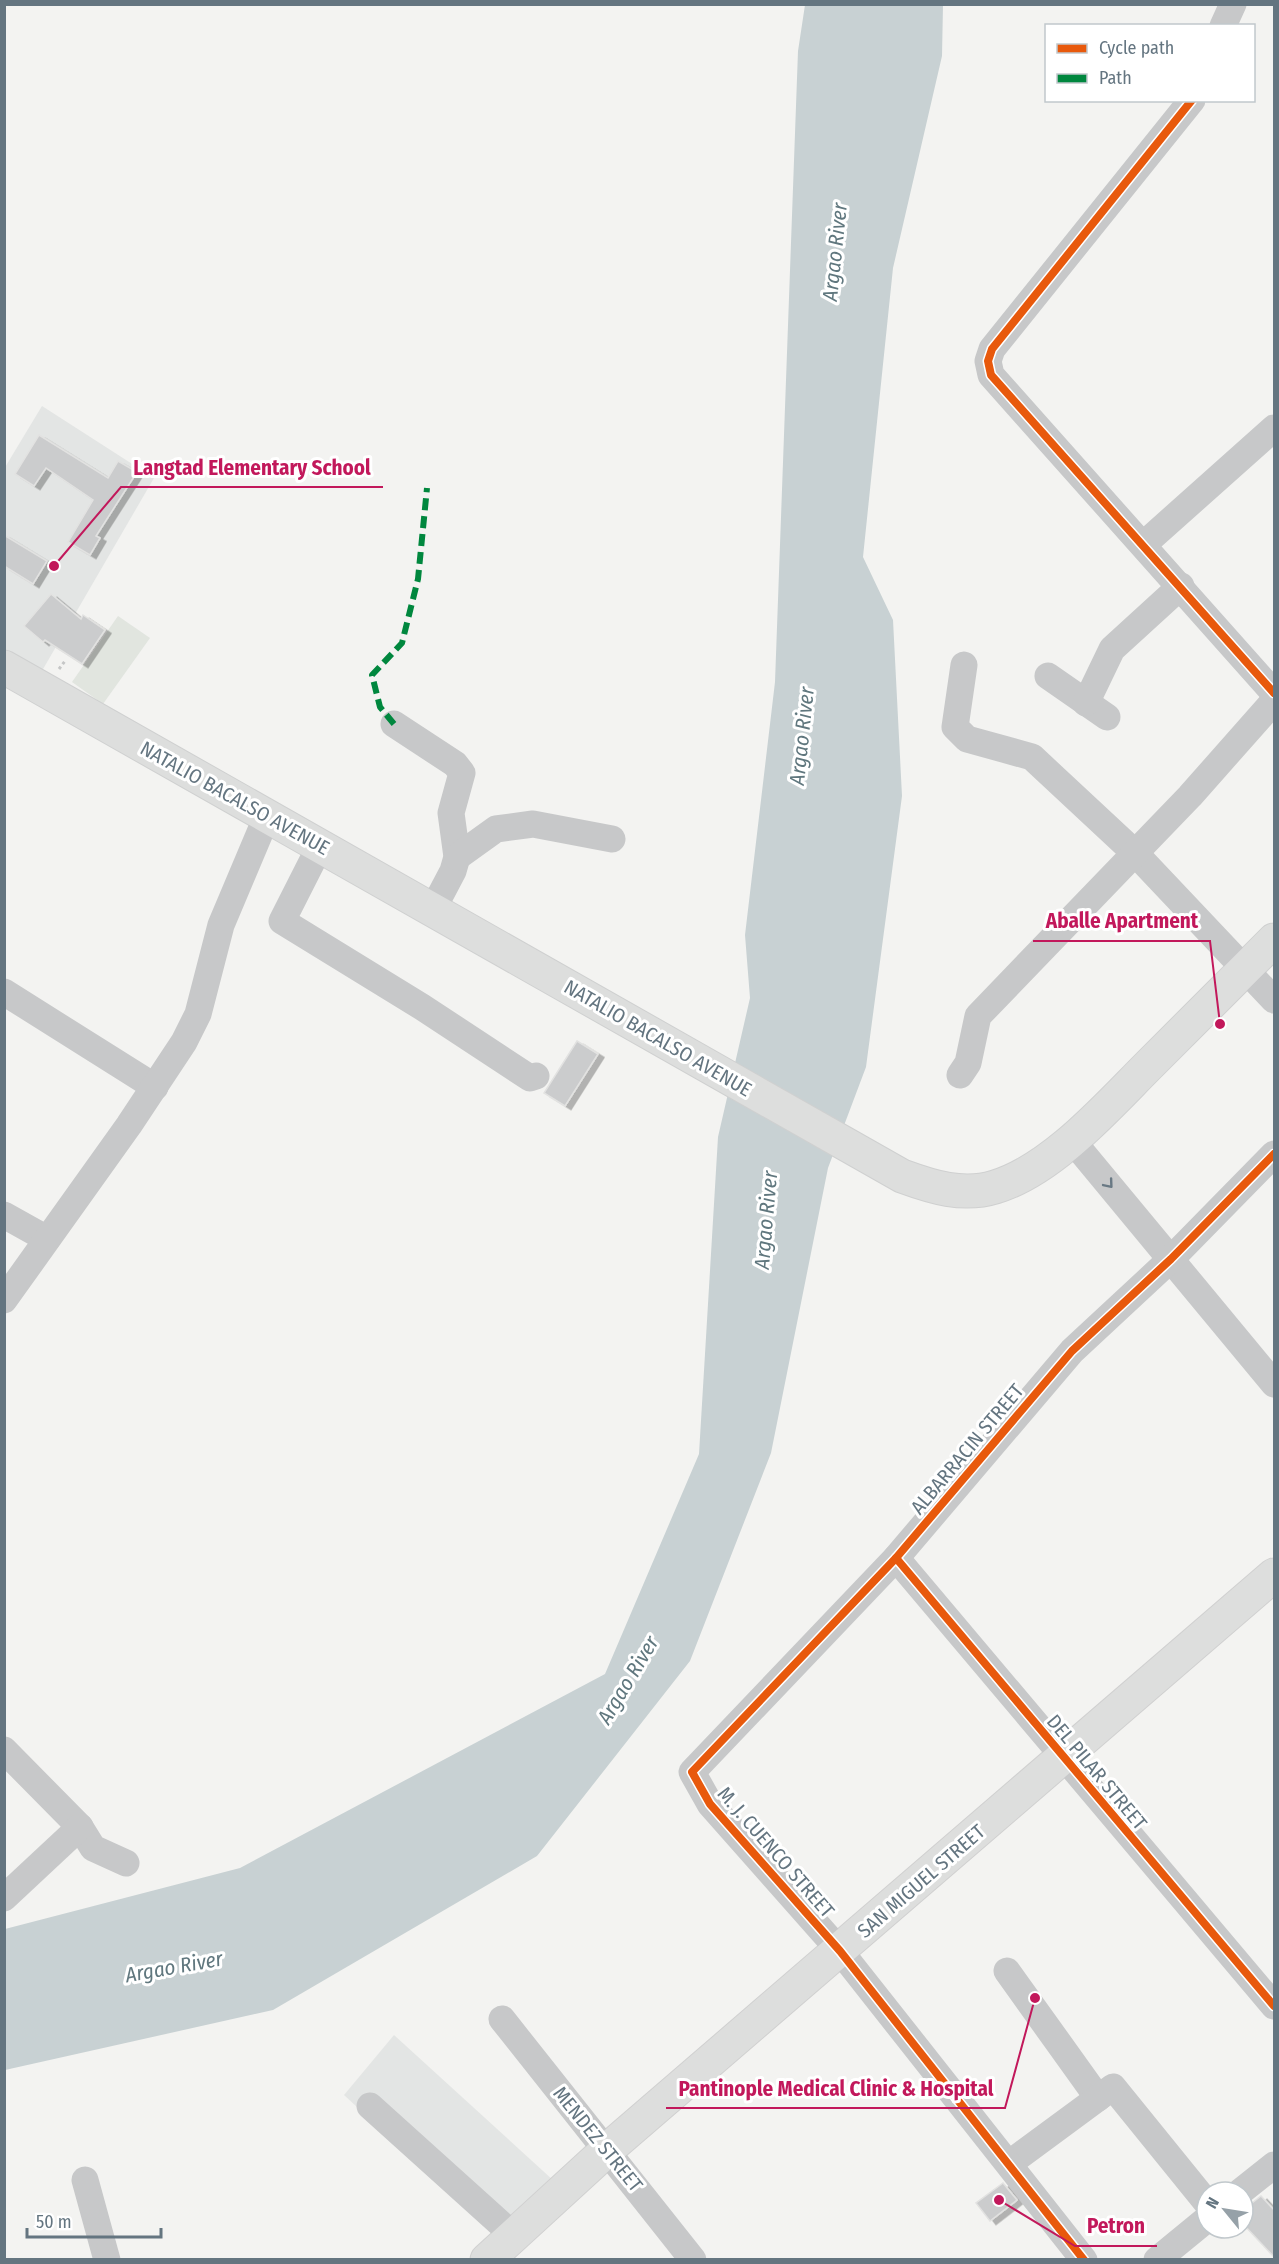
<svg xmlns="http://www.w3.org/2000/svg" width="1279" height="2264" font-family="'Fira Sans Condensed',sans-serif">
	<defs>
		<filter id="shadow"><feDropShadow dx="6" dy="3.5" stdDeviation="0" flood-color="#0004"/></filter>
	</defs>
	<rect width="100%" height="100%" fill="#f3f3f1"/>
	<g fill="#e3e5e4">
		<path d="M 42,406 L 154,478 L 39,676 L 5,654 L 4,469 Z"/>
		<path d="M 394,2035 L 554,2181 L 494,2234 L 344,2095 Z"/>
	</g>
	<path fill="#e1e5df" d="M 118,616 L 150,638 L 103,704 L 72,682 Z"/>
	<path fill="#c8d1d3" d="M 805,5 L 943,5 L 942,56 L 893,268 L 863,557 L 893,620 L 902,796 L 866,1067 L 828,1168 L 771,1453 L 690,1661 L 537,1856 L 273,2010 L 5,2070 L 5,1929 L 240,1868 L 605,1674 L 699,1454 L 718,1137 L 750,998 L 745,935 L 775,682 L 798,51 Z"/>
	<g fill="#cbcccd" stroke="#e2e2e1" stroke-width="1.5" filter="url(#shadow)">
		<path d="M 39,435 L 108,478 L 118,461 L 137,472 L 96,536 L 100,538 L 90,555 L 68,542 L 93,500 L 46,468 L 34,486 L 15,474 Z"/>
		<path d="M 4,535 L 47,561 L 33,584 L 4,566 Z"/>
		<path d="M 51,594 L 81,619 L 83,615 L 105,630 L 82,664 L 45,640 L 43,642 L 24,626 Z"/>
		<path d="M 577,1041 L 598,1054 L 565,1106 L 544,1093 Z"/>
		<path d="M 1003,2183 L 1017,2200 L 990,2221 L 976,2203 Z"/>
		<path d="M 1261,2196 L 1275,2211 L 1275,2258 L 1243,2224 L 1243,2210 Z"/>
	</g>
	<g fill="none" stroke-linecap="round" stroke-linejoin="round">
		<defs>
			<path id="major" d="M 487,2260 L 607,2150 L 1274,1575"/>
			<path id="highway" d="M 4,667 L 902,1176 C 932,1187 963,1197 995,1187 C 1052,1170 1107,1107 1148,1066 C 1190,1024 1232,982 1274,940"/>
		</defs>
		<use href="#major" stroke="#d0d0d0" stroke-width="35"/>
		<use href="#highway" stroke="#cfd0d0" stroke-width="35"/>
		<path stroke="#c5c6c6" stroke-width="3" stroke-dasharray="3 3" stroke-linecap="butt" d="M 59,669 L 65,661"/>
		<g stroke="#c7c8c9" stroke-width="27">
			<path d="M 1223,26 L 1233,4"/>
			<path d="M 1192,100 L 992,349 L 988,361 L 991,375 L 1274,693"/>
			<path d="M 1143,545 L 1274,428"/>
			<path d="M 964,665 L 955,727 L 967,739 L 1032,757 L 1135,853 L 1274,1000"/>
			<path d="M 1048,676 L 1107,717"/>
			<path d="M 1086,703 L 1112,649 L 1181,586"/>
			<path d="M 394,724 L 455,764 L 462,773 L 451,813 L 457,857 L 453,871 L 433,909"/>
			<path d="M 320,846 L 282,921 L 422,1007 L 530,1078 L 536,1076"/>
			<path d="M 457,857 L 496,829 L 533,824 L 612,839"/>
			<path d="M 4,992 L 155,1087"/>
			<path d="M 960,1075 L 968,1063 L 978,1016 L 1190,796 L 1274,701"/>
			<path d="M 1071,1139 L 1274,1384"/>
			<path d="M 4,1215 L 47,1239"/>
			<path d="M 4,1300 L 129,1125 L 184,1042 L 198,1014 L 221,925 L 267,816"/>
			<path d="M 896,1558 L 1274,2006"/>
			<path d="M 4,1750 L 80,1827 L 93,1848 L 126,1863"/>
			<path d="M 4,1898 L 80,1827"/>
			<path d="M 1007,1971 L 1098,2098"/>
			<path d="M 502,2019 L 693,2260"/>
			<path d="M 370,2106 L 513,2235"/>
			<path d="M 1010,2163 L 1113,2087 L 1207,2203"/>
			<path d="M 85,2180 L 107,2260"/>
			<path d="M 1240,2192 L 1274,2165"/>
			<path d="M 1084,2260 L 840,1951 L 710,1804 L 692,1772 L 896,1558 L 1072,1351 L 1171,1259 L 1274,1154"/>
			<path d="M 1157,2260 L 1207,2219"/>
		</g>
		<use href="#major" stroke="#dddedd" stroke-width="33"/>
		<use href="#highway" stroke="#dddedd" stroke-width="33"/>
		<path stroke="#00873e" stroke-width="6" stroke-dasharray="12 6" stroke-linecap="butt" d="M 394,724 L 380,707 L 372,675 L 402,643 L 418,579 L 427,488"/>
		<defs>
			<g id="cycleway">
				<path d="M 1192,100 L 992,349 L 988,361 L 991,375 L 1274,693"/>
				<path d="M 896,1558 L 1274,2006"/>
				<path d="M 1084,2260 L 840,1951 L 710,1804 L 692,1772 L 896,1558 L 1072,1351 L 1171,1259 L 1274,1154"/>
			</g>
		</defs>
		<use href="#cycleway" stroke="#fff" stroke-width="11"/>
		<use href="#cycleway" stroke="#e8590c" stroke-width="8"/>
	</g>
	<defs><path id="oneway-chevron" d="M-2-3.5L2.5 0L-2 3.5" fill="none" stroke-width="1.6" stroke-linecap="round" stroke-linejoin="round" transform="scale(1.5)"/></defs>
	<use stroke="#697984" href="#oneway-chevron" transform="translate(1109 1184) rotate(50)"/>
	<g text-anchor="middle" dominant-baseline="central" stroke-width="6" stroke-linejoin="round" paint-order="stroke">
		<g font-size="20" fill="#647580" stroke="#fff">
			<text transform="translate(235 798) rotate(29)">NATALIO BACALSO AVENUE</text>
			<text transform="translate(658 1038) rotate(30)">NATALIO BACALSO AVENUE</text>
			<text transform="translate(967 1449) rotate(-50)">ALBARRACIN STREET</text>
			<text transform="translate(1097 1772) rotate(50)">DEL PILAR STREET</text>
			<text transform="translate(776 1852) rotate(49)">M. J. CUENCO STREET</text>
			<text transform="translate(921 1881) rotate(-41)">SAN MIGUEL STREET</text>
			<text transform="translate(598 2139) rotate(51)">MENDEZ STREET</text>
		</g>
		<g font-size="21" font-style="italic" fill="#60777e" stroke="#fff">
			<text transform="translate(835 252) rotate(-84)">Argao River</text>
			<text transform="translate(802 736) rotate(-84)">Argao River</text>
			<text transform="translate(766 1220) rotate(-85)">Argao River</text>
			<text transform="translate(628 1680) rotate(-59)">Argao River</text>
			<text transform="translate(174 1967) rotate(-10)">Argao River</text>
		</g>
	</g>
	<path fill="none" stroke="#c2185b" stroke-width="2" d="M54 566L121 487H383M1220 1024L1210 941H1033M1035 1998L1005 2108H666M999 2200L1075 2246H1157"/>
	<g fill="#c2185b" stroke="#fff" stroke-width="2">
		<circle cx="54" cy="566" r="6"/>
		<circle cx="1220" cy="1024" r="6"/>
		<circle cx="1035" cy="1998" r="6"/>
		<circle cx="999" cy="2200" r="6"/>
	</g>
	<g font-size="21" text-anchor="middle" font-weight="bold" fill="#c2185b" stroke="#fff" stroke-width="6" stroke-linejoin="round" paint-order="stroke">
		<text x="252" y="475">Langtad Elementary School</text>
		<text x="1122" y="928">Aballe Apartment</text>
		<text x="836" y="2096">Pantinople Medical Clinic &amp; Hospital</text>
		<text x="1116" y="2233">Petron</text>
	</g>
	<rect width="1279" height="2264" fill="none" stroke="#647580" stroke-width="12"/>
	<rect x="1045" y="24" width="210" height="78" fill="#ffffff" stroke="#c1c8cc" stroke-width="1.5"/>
	<rect x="1057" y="44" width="30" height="9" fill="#e8590c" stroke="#c1c8cc" stroke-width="1.5"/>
	<text x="1099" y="54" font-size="18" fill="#647580">Cycle path</text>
	<rect x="1057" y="74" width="30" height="9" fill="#00873e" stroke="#c1c8cc" stroke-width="1.5"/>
	<text x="1099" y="84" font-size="18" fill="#647580">Path</text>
	<g transform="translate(1225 2210) rotate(300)"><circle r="28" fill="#ffffff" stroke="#c1c8cc" stroke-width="1.5"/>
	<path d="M0-4.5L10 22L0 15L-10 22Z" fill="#96a1a8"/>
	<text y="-9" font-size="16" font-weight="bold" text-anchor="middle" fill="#647580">N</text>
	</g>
	<path d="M27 2228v9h134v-9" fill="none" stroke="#647580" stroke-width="3"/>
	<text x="36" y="2228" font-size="18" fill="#647580" stroke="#ffffff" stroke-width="4.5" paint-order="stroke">50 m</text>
</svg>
